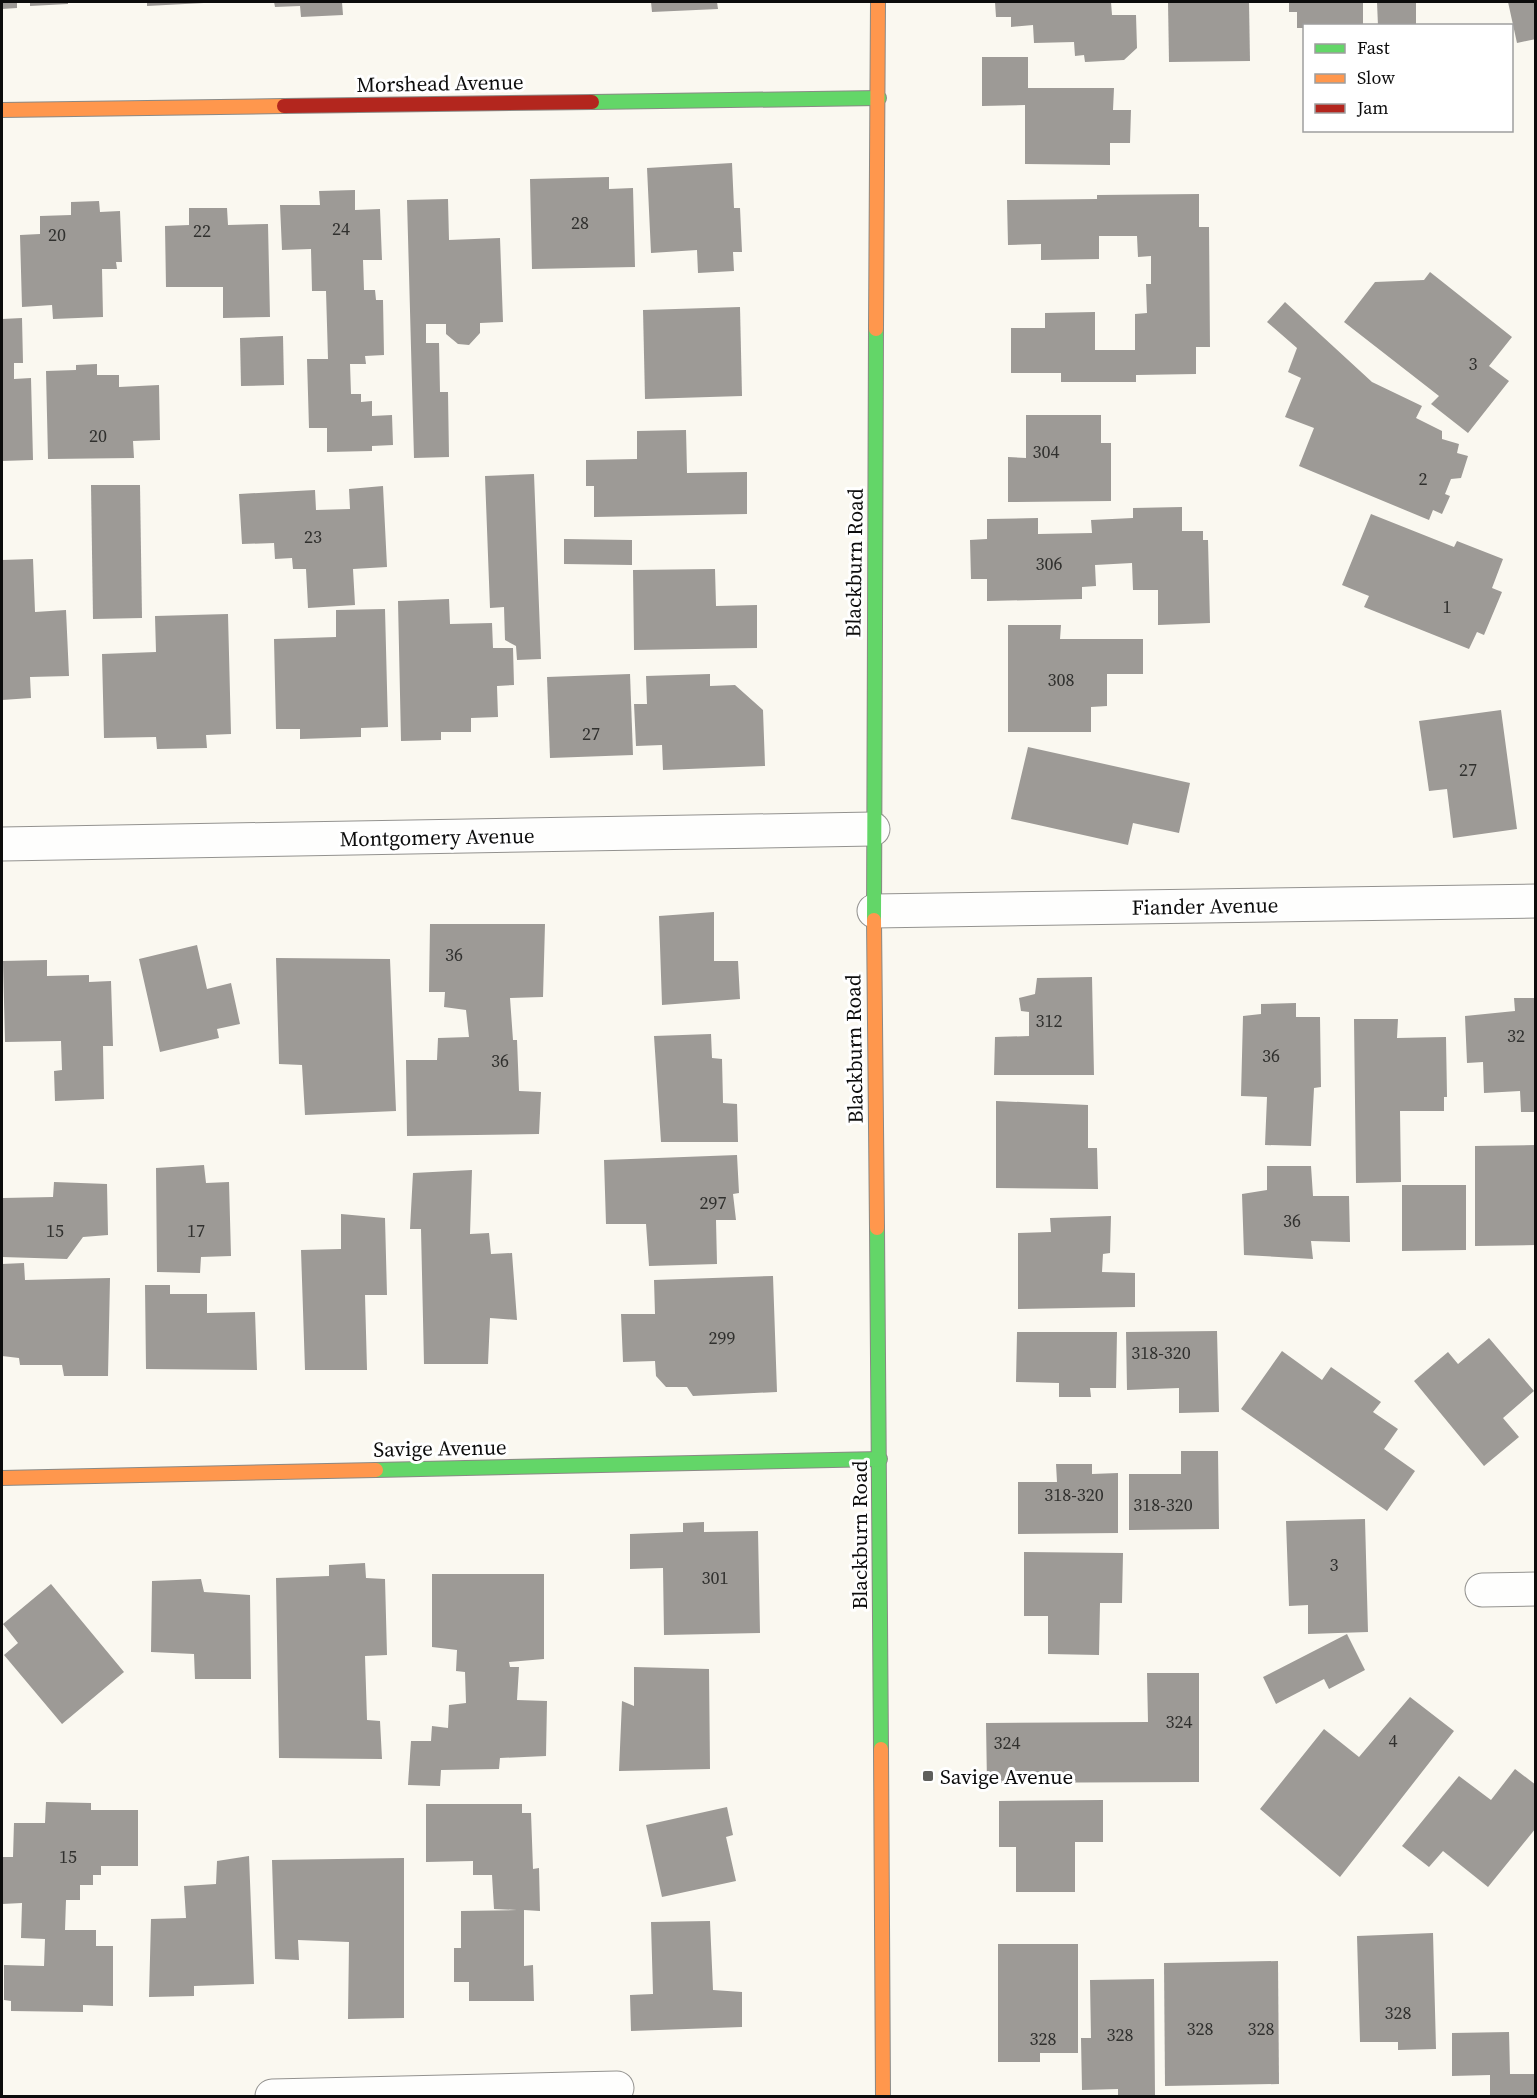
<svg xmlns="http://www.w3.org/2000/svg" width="1537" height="2098" font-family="'Source Serif 4',serif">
	<rect width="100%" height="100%" fill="#faf8f0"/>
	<g fill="#9d9a96">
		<path d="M 2,2 L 17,2 L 17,8 L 2,9 Z"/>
		<path d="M 30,2 L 68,2 L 68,4 L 30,6 Z"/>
		<path d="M 147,2 L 204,2 L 204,3 L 147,6 Z"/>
		<path d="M 274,2 L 342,2 L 343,15 L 301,17 L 300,6 L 275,7 Z"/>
		<path d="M 651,2 L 717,2 L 718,9 L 652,12 Z"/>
		<path d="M 995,2 L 1111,2 L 1112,15 L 1136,15 L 1137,48 L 1124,60 L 1085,62 L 1084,55 L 1075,56 L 1074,42 L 1034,43 L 1033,25 L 1011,27 L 1011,17 L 996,17 Z"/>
		<path d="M 1168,2 L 1249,2 L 1250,61 L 1169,62 Z"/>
		<path d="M 1289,2 L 1363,2 L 1363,26 L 1304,26 L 1304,28 L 1297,28 L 1297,12 L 1289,12 Z"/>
		<path d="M 1377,2 L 1416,2 L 1416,26 L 1378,26 Z"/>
		<path d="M 1508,2 L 1536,2 L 1536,39 L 1517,43 Z"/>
		<path d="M 982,57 L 1028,57 L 1028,88 L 1114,88 L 1113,110 L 1131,110 L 1130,143 L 1110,143 L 1110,165 L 1025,164 L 1025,105 L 982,106 Z"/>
		<path d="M 732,163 L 734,208 L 740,208 L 742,252 L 733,252 L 734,271 L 698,273 L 697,250 L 651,253 L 647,168 Z"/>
		<path d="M 609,177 L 609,189 L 633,188 L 635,267 L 532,269 L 530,179 Z"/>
		<path d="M 355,190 L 355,210 L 380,209 L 382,260 L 363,260 L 364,290 L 375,290 L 376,300 L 383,300 L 384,355 L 365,356 L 366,364 L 350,364 L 351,394 L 361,394 L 361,402 L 372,401 L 372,416 L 392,415 L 393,445 L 372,446 L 372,451 L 327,452 L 327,428 L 309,428 L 307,359 L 328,359 L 326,291 L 312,291 L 311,249 L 282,250 L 280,205 L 320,205 L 319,191 Z"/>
		<path d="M 1199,194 L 1199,227 L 1209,227 L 1210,347 L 1196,347 L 1196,374 L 1136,375 L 1136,382 L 1061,382 L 1061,373 L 1011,373 L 1011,328 L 1045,328 L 1045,313 L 1095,312 L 1095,350 L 1135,350 L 1135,314 L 1147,313 L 1146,284 L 1151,284 L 1151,256 L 1138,257 L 1137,236 L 1099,236 L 1099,259 L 1041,260 L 1041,244 L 1008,245 L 1007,200 L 1097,199 L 1097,195 Z"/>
		<path d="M 448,199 L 449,240 L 500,238 L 503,322 L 480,323 L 480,333 L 469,345 L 458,344 L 446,334 L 446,324 L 426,324 L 426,343 L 439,343 L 440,392 L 448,392 L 449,457 L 414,458 L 407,200 Z"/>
		<path d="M 99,201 L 100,212 L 120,211 L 122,262 L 116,262 L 117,269 L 102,269 L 103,317 L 53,319 L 52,305 L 22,307 L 20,235 L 40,234 L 40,216 L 71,215 L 71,202 Z"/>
		<path d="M 189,208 L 227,208 L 228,225 L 268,224 L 270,317 L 223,318 L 223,287 L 166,287 L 165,226 L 189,225 Z"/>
		<path d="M 1430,272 L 1512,337 L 1489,366 L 1509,381 L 1468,433 L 1431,404 L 1439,396 L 1344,322 L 1375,282 L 1424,280 Z"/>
		<path d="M 1285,302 L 1372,382 L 1422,406 L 1416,418 L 1442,431 L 1442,439 L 1459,444 L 1457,453 L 1468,456 L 1461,478 L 1451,479 L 1445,494 L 1450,496 L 1442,514 L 1433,510 L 1429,520 L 1299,466 L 1314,428 L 1285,417 L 1301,378 L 1288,372 L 1297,348 L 1267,322 Z"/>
		<path d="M 740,307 L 742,396 L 645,399 L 643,310 Z"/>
		<path d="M 22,318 L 23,363 L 14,363 L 14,379 L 31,378 L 33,460 L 2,461 L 2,319 Z"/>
		<path d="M 283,336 L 284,385 L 241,386 L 240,338 Z"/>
		<path d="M 97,364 L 97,375 L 119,375 L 119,387 L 159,385 L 160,440 L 133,441 L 134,458 L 48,459 L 46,371 L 76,370 L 76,365 Z"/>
		<path d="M 1026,415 L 1101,415 L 1101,443 L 1111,443 L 1111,501 L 1008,502 L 1008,457 L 1026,458 Z"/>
		<path d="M 686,430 L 687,473 L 747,472 L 747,514 L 594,517 L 594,486 L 586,486 L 586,460 L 637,459 L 637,431 Z"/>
		<path d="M 534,474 L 541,659 L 517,660 L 516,646 L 505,640 L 504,607 L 490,608 L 485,476 Z"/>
		<path d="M 91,485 L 140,485 L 142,618 L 93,619 Z"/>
		<path d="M 383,486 L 387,567 L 353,569 L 355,605 L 308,608 L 306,569 L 293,569 L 292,558 L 275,559 L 274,543 L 242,544 L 239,494 L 315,490 L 316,510 L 350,509 L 349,489 Z"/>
		<path d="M 1182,507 L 1182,531 L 1203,531 L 1203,540 L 1208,540 L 1210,623 L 1158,625 L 1158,590 L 1133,590 L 1132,563 L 1095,565 L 1096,586 L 1082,587 L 1082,599 L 987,601 L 987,579 L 971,579 L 970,540 L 987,539 L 987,519 L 1038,518 L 1038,534 L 1092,533 L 1091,520 L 1133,518 L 1133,508 Z"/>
		<path d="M 1371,514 L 1454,547 L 1457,541 L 1503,559 L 1492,588 L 1502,592 L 1484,635 L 1477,632 L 1469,649 L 1364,607 L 1369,596 L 1342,585 Z"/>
		<path d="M 564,539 L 632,540 L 632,565 L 564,564 Z"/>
		<path d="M 33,559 L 35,612 L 66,610 L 69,676 L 30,677 L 31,698 L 2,700 L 2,560 Z"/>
		<path d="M 715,569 L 716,606 L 757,605 L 757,648 L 634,650 L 633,570 Z"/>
		<path d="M 449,599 L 450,624 L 492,623 L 493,648 L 513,648 L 514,685 L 497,686 L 498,717 L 471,718 L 471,732 L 441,732 L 441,740 L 401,741 L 398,601 Z"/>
		<path d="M 385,609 L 388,727 L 361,728 L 361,737 L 300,739 L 300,729 L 276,729 L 274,639 L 336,637 L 336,610 Z"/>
		<path d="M 228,614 L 231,734 L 206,735 L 207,748 L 157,749 L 156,737 L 104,738 L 102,654 L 156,652 L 155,616 Z"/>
		<path d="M 1008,625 L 1061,625 L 1060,639 L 1143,639 L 1143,674 L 1107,674 L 1107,706 L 1091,707 L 1091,732 L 1008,732 Z"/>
		<path d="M 630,674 L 633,755 L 550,758 L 547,677 Z"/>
		<path d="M 710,674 L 710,686 L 735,685 L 763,710 L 765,766 L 663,770 L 662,745 L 636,746 L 634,704 L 647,704 L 646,676 Z"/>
		<path d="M 1501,710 L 1517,829 L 1453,838 L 1447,789 L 1429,791 L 1419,721 Z"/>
		<path d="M 1028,747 L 1190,783 L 1179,833 L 1133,823 L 1128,845 L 1011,819 Z"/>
		<path d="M 714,912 L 714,961 L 738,961 L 740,999 L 662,1005 L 659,916 Z"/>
		<path d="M 430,924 L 545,924 L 543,997 L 510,998 L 513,1040 L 517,1040 L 519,1091 L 541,1092 L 539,1134 L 407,1136 L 406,1060 L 437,1060 L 438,1038 L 469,1037 L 466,1010 L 444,1007 L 445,992 L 429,992 Z"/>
		<path d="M 197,945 L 207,989 L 231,983 L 240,1024 L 217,1029 L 219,1038 L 160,1052 L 139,959 Z"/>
		<path d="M 276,958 L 390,959 L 396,1111 L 305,1115 L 302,1065 L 279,1064 Z"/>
		<path d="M 47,960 L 47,976 L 89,975 L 89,982 L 111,981 L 113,1046 L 103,1046 L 104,1099 L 55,1101 L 54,1071 L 62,1070 L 61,1041 L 5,1042 L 3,961 Z"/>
		<path d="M 1092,977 L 1094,1075 L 994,1075 L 995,1037 L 1029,1036 L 1029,1012 L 1021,1011 L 1019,998 L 1035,994 L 1037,978 Z"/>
		<path d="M 1514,998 L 1536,998 L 1536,1112 L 1521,1112 L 1520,1091 L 1484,1093 L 1483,1062 L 1467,1063 L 1465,1016 L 1515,1011 Z"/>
		<path d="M 1296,1003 L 1296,1017 L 1320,1017 L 1321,1087 L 1314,1088 L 1311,1146 L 1265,1145 L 1267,1097 L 1241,1096 L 1243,1016 L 1261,1014 L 1261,1004 Z"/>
		<path d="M 1354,1019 L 1398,1019 L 1397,1038 L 1446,1037 L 1447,1097 L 1444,1097 L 1444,1111 L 1400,1111 L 1401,1182 L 1356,1183 Z"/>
		<path d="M 711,1034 L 712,1058 L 722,1059 L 723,1103 L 737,1104 L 738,1142 L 661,1142 L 654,1036 Z"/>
		<path d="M 996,1101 L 1088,1105 L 1088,1148 L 1097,1148 L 1098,1189 L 996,1188 Z"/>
		<path d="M 1536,1145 L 1536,1245 L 1475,1246 L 1475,1146 Z"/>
		<path d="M 737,1155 L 739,1193 L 733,1194 L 736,1220 L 716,1220 L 717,1264 L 649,1266 L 646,1224 L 606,1224 L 604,1160 Z"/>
		<path d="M 204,1165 L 206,1183 L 229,1182 L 231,1256 L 201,1257 L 200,1273 L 157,1272 L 156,1168 Z"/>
		<path d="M 1267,1166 L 1311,1166 L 1313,1196 L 1349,1196 L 1350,1242 L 1311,1241 L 1313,1259 L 1244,1255 L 1242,1194 L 1267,1190 Z"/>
		<path d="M 472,1170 L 470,1234 L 489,1233 L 491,1254 L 512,1253 L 517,1320 L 490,1318 L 488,1364 L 424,1364 L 421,1229 L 410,1229 L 413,1173 Z"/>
		<path d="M 54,1182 L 107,1184 L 108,1235 L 83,1237 L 67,1259 L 2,1257 L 3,1198 L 53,1197 Z"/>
		<path d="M 1402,1185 L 1466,1185 L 1466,1250 L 1402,1251 Z"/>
		<path d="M 341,1214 L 385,1218 L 387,1295 L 365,1295 L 367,1370 L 305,1370 L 301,1250 L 341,1249 Z"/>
		<path d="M 1111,1216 L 1110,1253 L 1103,1254 L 1102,1272 L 1135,1273 L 1135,1307 L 1018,1309 L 1018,1233 L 1051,1232 L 1050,1218 Z"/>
		<path d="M 24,1263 L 25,1280 L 110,1278 L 108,1376 L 64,1376 L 62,1365 L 20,1365 L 19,1358 L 2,1356 L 2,1264 Z"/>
		<path d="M 773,1276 L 777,1392 L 693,1396 L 687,1387 L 666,1387 L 656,1376 L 655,1361 L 623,1362 L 621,1314 L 655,1314 L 654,1280 Z"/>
		<path d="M 145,1285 L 170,1285 L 170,1294 L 207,1294 L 207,1313 L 255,1312 L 257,1370 L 146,1369 Z"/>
		<path d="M 1217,1331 L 1219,1412 L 1179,1413 L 1179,1388 L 1127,1390 L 1126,1332 Z"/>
		<path d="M 1017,1332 L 1117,1332 L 1116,1388 L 1090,1388 L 1091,1397 L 1059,1397 L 1059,1383 L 1016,1382 Z"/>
		<path d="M 1489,1338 L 1534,1391 L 1503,1418 L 1519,1437 L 1484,1466 L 1414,1381 L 1448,1352 L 1458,1364 Z"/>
		<path d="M 1282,1351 L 1322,1380 L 1331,1367 L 1381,1402 L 1373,1412 L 1398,1429 L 1384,1449 L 1415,1471 L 1387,1511 L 1241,1409 Z"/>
		<path d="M 1181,1451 L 1218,1451 L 1219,1529 L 1129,1530 L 1129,1474 L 1181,1474 Z"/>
		<path d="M 1056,1464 L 1092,1464 L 1092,1474 L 1118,1473 L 1118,1533 L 1018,1534 L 1018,1482 L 1057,1482 Z"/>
		<path d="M 1365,1519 L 1368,1632 L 1308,1634 L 1308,1605 L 1289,1606 L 1286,1521 Z"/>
		<path d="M 704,1522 L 704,1532 L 758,1531 L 760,1633 L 664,1635 L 663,1568 L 630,1569 L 630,1534 L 683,1532 L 683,1523 Z"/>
		<path d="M 1024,1552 L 1123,1553 L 1122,1603 L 1100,1603 L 1099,1655 L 1048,1654 L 1048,1616 L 1024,1616 Z"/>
		<path d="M 365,1563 L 366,1578 L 385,1579 L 387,1655 L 365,1656 L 367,1720 L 380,1721 L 382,1759 L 279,1758 L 276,1578 L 329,1576 L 329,1565 Z"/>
		<path d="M 432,1574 L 544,1574 L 544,1659 L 509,1662 L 510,1667 L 519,1667 L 517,1700 L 547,1701 L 546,1756 L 500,1758 L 499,1769 L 441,1770 L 440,1786 L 408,1785 L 411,1741 L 431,1741 L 432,1726 L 448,1728 L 449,1705 L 466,1703 L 465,1672 L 456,1671 L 457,1650 L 432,1647 Z"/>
		<path d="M 201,1579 L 204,1592 L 250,1595 L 251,1679 L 195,1679 L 194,1654 L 151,1652 L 152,1581 Z"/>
		<path d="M 51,1584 L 124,1672 L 62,1724 L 4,1655 L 18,1643 L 3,1624 Z"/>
		<path d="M 1347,1634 L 1365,1670 L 1329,1689 L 1324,1679 L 1276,1704 L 1263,1677 Z"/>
		<path d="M 634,1667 L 709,1669 L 710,1769 L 619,1771 L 622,1701 L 634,1706 Z"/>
		<path d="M 1147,1673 L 1199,1673 L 1199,1782 L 987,1783 L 986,1723 L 1148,1722 Z"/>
		<path d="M 1410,1697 L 1454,1731 L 1340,1877 L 1260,1809 L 1324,1729 L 1359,1757 Z"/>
		<path d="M 1515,1769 L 1536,1785 L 1536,1828 L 1488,1887 L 1443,1851 L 1429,1867 L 1402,1846 L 1459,1776 L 1491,1800 Z"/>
		<path d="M 1103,1800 L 1103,1842 L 1075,1842 L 1075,1892 L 1016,1892 L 1016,1847 L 999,1847 L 999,1801 Z"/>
		<path d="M 46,1802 L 91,1803 L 91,1810 L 138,1810 L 138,1866 L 101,1866 L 101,1875 L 93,1875 L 93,1885 L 80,1885 L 80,1900 L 66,1900 L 65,1930 L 96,1930 L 96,1946 L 113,1946 L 113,2006 L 83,2005 L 83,2012 L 11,2011 L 11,2001 L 4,2000 L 4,1965 L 44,1966 L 45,1939 L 21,1938 L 22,1903 L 2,1904 L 2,1857 L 13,1857 L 14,1823 L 45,1823 Z"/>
		<path d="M 426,1804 L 522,1804 L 522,1813 L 531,1813 L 533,1869 L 539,1868 L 540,1911 L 524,1910 L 524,1966 L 533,1965 L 534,2001 L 469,2001 L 469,1982 L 454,1982 L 454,1948 L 461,1948 L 461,1911 L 517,1910 L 494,1909 L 492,1875 L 473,1875 L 473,1861 L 426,1862 Z"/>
		<path d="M 727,1807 L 733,1835 L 726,1837 L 736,1881 L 662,1897 L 646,1825 Z"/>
		<path d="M 249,1856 L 254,1984 L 194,1986 L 194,1996 L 149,1997 L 151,1919 L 186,1918 L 184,1886 L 216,1884 L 217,1861 Z"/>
		<path d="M 404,1858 L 404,2018 L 348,2019 L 349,1942 L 298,1940 L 299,1960 L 275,1959 L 272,1860 Z"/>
		<path d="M 710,1921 L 713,1990 L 742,1992 L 742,2027 L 631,2031 L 630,1995 L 653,1994 L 651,1922 Z"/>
		<path d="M 1433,1933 L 1436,2049 L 1398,2050 L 1398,2042 L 1360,2042 L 1357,1936 Z"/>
		<path d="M 998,1944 L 1078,1944 L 1078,2053 L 1040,2053 L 1040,2062 L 998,2062 Z"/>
		<path d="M 1278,1961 L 1279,2084 L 1165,2086 L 1164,1963 Z"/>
		<path d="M 1154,1979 L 1155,2096 L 1118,2096 L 1118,2089 L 1082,2090 L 1081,2038 L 1091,2038 L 1090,1980 Z"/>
		<path d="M 1509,2032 L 1510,2074 L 1536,2074 L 1536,2096 L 1490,2096 L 1490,2075 L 1452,2076 L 1452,2033 Z"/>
	</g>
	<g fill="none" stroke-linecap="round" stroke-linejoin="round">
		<defs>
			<g id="street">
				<path d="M 2,844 L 873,829"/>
				<path d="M 874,911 L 1536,901"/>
				<path d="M 1482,1590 L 1536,1589"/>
				<path d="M 272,2096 L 617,2088"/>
			</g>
			<g id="fast">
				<path d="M 592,102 L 879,98"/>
				<path d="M 874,920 L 876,329"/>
				<path d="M 877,1228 L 881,1749"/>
				<path d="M 376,1470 L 880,1459"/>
			</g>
			<g id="slow">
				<path d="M 2,110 L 284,106"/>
				<path d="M 876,329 L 878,2"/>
				<path d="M 874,920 L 877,1228"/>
				<path d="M 2,1478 L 376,1470"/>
				<path d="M 881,1749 L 883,2096"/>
			</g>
			<path id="jam" d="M 284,106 L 592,102"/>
		</defs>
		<use href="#street" stroke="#93928f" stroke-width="35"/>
		<use href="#fast" stroke="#8a8985" stroke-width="16"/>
		<use href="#slow" stroke="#8a8985" stroke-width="16"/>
		<use href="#jam" stroke="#8a8985" stroke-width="16"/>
		<use href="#street" stroke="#fefefd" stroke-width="33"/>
		<use href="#fast" stroke="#63d668" stroke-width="14"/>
		<use href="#slow" stroke="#ff974d" stroke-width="14"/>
		<use href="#jam" stroke="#b3261e" stroke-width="14"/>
	</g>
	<rect fill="#5f5f5c" stroke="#fff" stroke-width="2" x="922" y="1770" width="12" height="12" rx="3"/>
	<g text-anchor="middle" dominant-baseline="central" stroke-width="6" stroke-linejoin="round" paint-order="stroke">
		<g font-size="18" fill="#30302e">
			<text x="580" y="222">28</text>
			<text x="341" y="228">24</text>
			<text x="202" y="230">22</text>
			<text x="57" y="234">20</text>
			<text x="1473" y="363">3</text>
			<text x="98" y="435">20</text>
			<text x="1046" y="451">304</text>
			<text x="1423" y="478">2</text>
			<text x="313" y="536">23</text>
			<text x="1049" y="563">306</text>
			<text x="1447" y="606">1</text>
			<text x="1061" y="679">308</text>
			<text x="591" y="733">27</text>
			<text x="1468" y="769">27</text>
			<text x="454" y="954">36</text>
			<text x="1049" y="1020">312</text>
			<text x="1516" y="1035">32</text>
			<text x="1271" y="1055">36</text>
			<text x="500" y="1060">36</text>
			<text x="713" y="1202">297</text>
			<text x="1292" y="1220">36</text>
			<text x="55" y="1230">15</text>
			<text x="196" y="1230">17</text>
			<text x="722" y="1337">299</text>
			<text x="1161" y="1352">318-320</text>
			<text x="1074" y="1494">318-320</text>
			<text x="1163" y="1504">318-320</text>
			<text x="1334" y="1564">3</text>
			<text x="715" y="1577">301</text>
			<text x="1179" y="1721">324</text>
			<text x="1393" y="1740">4</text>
			<text x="1007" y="1742">324</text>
			<text x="68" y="1856">15</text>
			<text x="1398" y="2012">328</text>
			<text x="1200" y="2028">328</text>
			<text x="1261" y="2028">328</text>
			<text x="1120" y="2034">328</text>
			<text x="1043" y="2038">328</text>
		</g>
		<g font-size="21" fill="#0c0c0c" stroke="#fff">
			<text transform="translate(440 83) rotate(-1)">Morshead Avenue</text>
			<text transform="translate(854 563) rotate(-89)">Blackburn Road</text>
			<text transform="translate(437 837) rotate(-1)">Montgomery Avenue</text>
			<text transform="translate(1205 906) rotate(-1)">Fiander Avenue</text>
			<text transform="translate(854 1049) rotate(-91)">Blackburn Road</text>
			<text transform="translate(440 1448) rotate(-1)">Savige Avenue</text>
			<text transform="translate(859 1535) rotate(-90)">Blackburn Road</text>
		</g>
		<g font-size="21" fill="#0c0c0c" stroke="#fff" text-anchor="start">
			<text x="940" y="1776">Savige Avenue</text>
		</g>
	</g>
	<rect width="1537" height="2098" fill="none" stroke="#0c0c0c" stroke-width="6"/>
	<rect x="1303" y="24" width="210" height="108" fill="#ffffff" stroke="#9e9e9e" stroke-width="1.5"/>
	<rect x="1315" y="44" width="30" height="9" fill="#63d668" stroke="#9e9e9e" stroke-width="1.5"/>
	<text x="1357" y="54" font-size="18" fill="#0c0c0c">Fast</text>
	<rect x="1315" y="74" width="30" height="9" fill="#ff974d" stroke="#9e9e9e" stroke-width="1.5"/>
	<text x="1357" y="84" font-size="18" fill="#0c0c0c">Slow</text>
	<rect x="1315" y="104" width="30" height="9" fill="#b3261e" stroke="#9e9e9e" stroke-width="1.5"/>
	<text x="1357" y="114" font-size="18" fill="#0c0c0c">Jam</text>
</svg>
